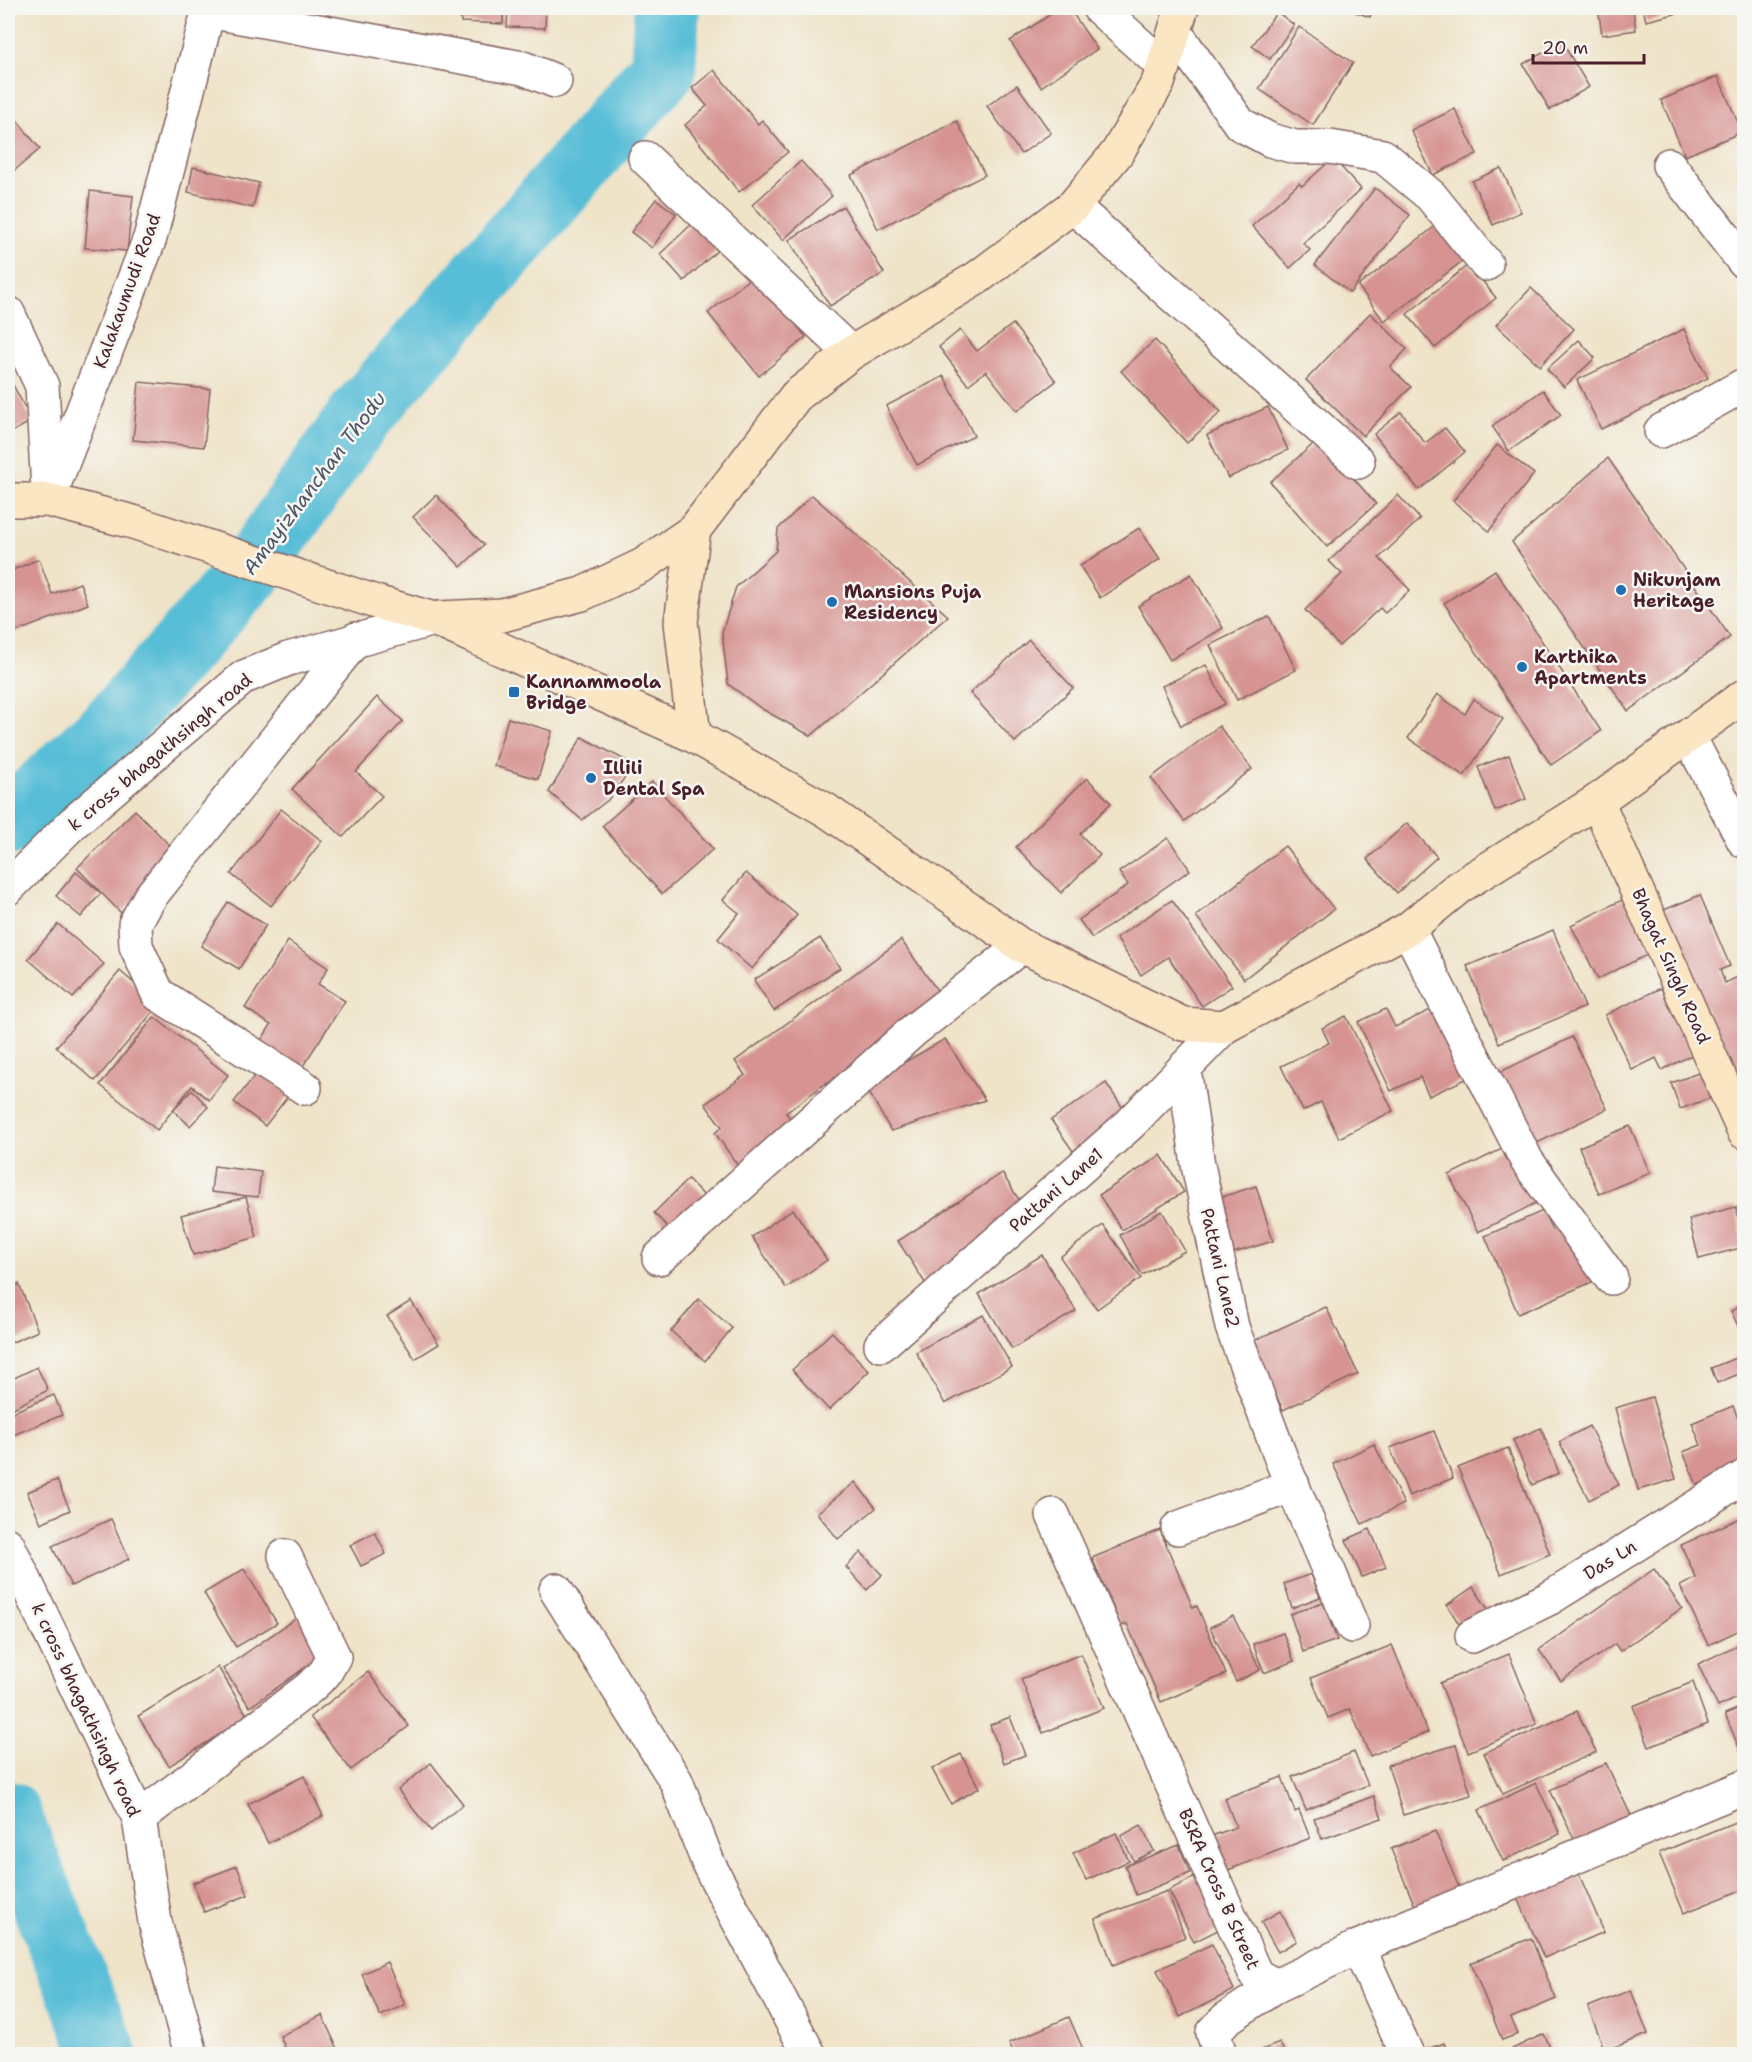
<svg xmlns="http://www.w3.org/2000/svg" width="1752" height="2062" font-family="'Shantell Sans',sans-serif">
	<rect width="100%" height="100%" fill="#f6f6f2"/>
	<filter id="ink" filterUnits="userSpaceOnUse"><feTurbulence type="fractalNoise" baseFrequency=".0167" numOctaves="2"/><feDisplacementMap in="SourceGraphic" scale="12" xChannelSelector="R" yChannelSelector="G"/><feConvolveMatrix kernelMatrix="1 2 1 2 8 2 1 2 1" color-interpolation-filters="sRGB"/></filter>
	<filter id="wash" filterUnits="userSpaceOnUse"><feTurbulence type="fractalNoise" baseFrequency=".008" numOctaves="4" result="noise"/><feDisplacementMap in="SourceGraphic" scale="24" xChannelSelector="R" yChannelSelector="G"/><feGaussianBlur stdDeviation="1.35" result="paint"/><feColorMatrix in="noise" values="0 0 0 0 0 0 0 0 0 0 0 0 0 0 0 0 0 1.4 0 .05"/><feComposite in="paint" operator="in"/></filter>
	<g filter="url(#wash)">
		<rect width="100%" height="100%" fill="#efe3c8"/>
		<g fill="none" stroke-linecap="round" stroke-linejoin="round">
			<g stroke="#59bed7" stroke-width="66">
				<path d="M 8,823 L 107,732 L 252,569 L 360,416 L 663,69 L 667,8"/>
				<path d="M 8,1814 L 105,2054"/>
			</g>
		</g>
		<g id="blocks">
			<g fill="#d69391">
				<path d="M 461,8 L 503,8 L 503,24 L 461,22 Z"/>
				<path d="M 508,8 L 546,8 L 545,28 L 507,27 Z"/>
				<path d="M 1060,8 L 1069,8 L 1097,49 L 1041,87 L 1010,41 Z"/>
				<path d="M 1344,8 L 1373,8 L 1370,17 Z"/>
				<path d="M 1598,8 L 1633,8 L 1636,30 L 1602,35 Z"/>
				<path d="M 1643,8 L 1699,8 L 1646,21 Z"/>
				<path d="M 1277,12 L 1294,25 L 1270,59 L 1252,46 Z"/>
				<path d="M 1299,27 L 1353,63 L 1313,125 L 1259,89 Z"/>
				<path d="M 1562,42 L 1589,87 L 1550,110 L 1523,64 Z"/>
				<path d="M 714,70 L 758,124 L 762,120 L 788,152 L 739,192 L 685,125 L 707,106 L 692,88 Z"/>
				<path d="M 1718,76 L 1742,132 L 1685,156 L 1661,100 Z"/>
				<path d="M 1017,85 L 1051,133 L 1021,154 L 987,106 Z"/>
				<path d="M 8,109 L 40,149 L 8,176 Z"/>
				<path d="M 1455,109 L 1477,154 L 1433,175 L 1411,130 Z"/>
				<path d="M 957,121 L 985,175 L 878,229 L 851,175 Z"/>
				<path d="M 1333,158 L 1361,189 L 1303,243 L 1310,250 L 1290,268 L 1252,226 L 1299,183 L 1302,186 Z"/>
				<path d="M 801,161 L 832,196 L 783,240 L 752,205 Z"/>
				<path d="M 193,167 L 259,183 L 253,208 L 188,192 Z"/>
				<path d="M 1501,168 L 1521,212 L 1493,225 L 1472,181 Z"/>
				<path d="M 1375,188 L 1410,215 L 1350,293 L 1315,265 Z"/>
				<path d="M 90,191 L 133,196 L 127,251 L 85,248 Z"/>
				<path d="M 656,199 L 676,214 L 652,248 L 631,232 Z"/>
				<path d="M 843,206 L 884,273 L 830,306 L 789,240 Z"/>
				<path d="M 695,221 L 720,248 L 684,281 L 660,254 Z"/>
				<path d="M 1442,221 L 1469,256 L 1384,321 L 1358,286 Z"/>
				<path d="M 1469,264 L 1496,298 L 1435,348 L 1407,314 Z"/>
				<path d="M 755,274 L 806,337 L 759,376 L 708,313 Z"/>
				<path d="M 1531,288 L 1574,329 L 1540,366 L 1496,325 Z"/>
				<path d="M 1370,313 L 1407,349 L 1390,367 L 1411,387 L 1363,436 L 1306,380 Z"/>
				<path d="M 1013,324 L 1056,381 L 1017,411 L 986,371 L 968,385 L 939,347 L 960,330 L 977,351 Z"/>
				<path d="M 1684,329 L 1708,378 L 1601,429 L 1577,380 Z"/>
				<path d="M 1155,340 L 1221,412 L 1187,443 L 1121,371 Z"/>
				<path d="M 1579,340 L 1595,358 L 1564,387 L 1547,369 Z"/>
				<path d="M 944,376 L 974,436 L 917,465 L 886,406 Z"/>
				<path d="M 10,379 L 32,421 L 8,434 L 8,381 Z"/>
				<path d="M 139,382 L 210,389 L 204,447 L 133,440 Z"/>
				<path d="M 1543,390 L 1561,415 L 1509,451 L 1492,426 Z"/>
				<path d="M 1268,407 L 1288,450 L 1228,478 L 1207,435 Z"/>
				<path d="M 1401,412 L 1425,443 L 1445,428 L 1465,452 L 1419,490 L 1374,434 Z"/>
				<path d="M 1319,439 L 1376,504 L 1327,547 L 1270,482 Z"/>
				<path d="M 1497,445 L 1534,474 L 1489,531 L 1453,501 Z"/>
				<path d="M 1608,458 L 1730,637 L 1628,711 L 1512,542 Z"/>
				<path d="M 436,495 L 484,545 L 461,567 L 413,517 Z"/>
				<path d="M 812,495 L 948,616 L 811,736 L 762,709 L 728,684 L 722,632 L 736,587 L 776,551 L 778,529 Z"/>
				<path d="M 1398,495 L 1420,519 L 1379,558 L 1410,590 L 1385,613 L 1380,608 L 1339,646 L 1305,610 L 1342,574 L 1329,561 Z"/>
				<path d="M 1139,528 L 1160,559 L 1100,598 L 1080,566 Z"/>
				<path d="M 39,559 L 52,594 L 80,583 L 88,604 L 8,635 L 8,572 Z"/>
				<path d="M 1495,570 L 1601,731 L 1551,765 L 1444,603 Z"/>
				<path d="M 1191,574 L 1223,628 L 1170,660 L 1138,606 Z"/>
				<path d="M 1269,616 L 1296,670 L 1237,700 L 1210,645 Z"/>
				<path d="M 1029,640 L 1073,688 L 1015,742 L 970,693 Z"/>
				<path d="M 1206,665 L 1225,704 L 1181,726 L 1162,686 Z"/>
				<path d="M 1437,694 L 1465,714 L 1474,699 L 1503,719 L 1464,776 L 1408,738 Z"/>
				<path d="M 377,697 L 403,721 L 356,772 L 382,796 L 343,837 L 292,789 Z"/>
				<path d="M 508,718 L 552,731 L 538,779 L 494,766 Z"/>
				<path d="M 1219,726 L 1252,769 L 1184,821 L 1151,778 Z"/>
				<path d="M 582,737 L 634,765 L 608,800 L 582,820 L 549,792 Z"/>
				<path d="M 1509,755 L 1526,799 L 1495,811 L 1478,767 Z"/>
				<path d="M 1087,778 L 1111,803 L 1080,834 L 1100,855 L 1061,893 L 1016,847 Z"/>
				<path d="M 652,782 L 713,849 L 662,894 L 602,826 Z"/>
				<path d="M 281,809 L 322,841 L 271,906 L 231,874 Z"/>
				<path d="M 135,810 L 179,855 L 121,913 L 77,868 Z"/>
				<path d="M 1407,823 L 1437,857 L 1397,893 L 1367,859 Z"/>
				<path d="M 1168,838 L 1190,870 L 1092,938 L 1079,920 L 1128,885 L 1119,872 Z"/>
				<path d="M 1285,846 L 1334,909 L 1244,979 L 1196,916 Z"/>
				<path d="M 76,872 L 101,893 L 81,917 L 56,896 Z"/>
				<path d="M 746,873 L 797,915 L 752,969 L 718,939 L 739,913 L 723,900 Z"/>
				<path d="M 1700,895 L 1730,966 L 1720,970 L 1725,983 L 1744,974 L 1744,1070 L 1734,1075 L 1664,910 Z"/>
				<path d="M 1626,898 L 1653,952 L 1598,979 L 1571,925 Z"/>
				<path d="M 1172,900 L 1232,986 L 1202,1006 L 1168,957 L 1141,975 L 1116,938 Z"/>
				<path d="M 228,902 L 266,925 L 239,969 L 201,946 Z"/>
				<path d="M 58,924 L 104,964 L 73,998 L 28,959 Z"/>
				<path d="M 1553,930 L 1585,1007 L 1499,1043 L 1467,966 Z"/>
				<path d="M 820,938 L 840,968 L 774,1011 L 754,980 Z"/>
				<path d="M 901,940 L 947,1004 L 831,1088 L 827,1082 L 786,1113 L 800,1132 L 743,1173 L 715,1133 L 722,1127 L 705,1104 L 745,1075 L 735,1061 Z"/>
				<path d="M 288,941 L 328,968 L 318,984 L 345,1001 L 301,1069 L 260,1042 L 271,1025 L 245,1008 Z"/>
				<path d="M 120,971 L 159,1005 L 95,1081 L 56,1047 Z"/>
				<path d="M 1661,988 L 1692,1055 L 1662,1070 L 1656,1058 L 1632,1070 L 1605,1015 Z"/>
				<path d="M 1443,1004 L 1477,1074 L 1429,1096 L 1420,1077 L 1391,1091 L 1358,1022 L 1386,1009 L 1395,1027 Z"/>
				<path d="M 1346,1016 L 1393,1111 L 1339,1138 L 1321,1102 L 1303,1111 L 1281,1066 L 1329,1043 L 1322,1028 Z"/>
				<path d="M 154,1017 L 228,1075 L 209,1100 L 192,1086 L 157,1130 L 100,1085 Z"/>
				<path d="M 1572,1037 L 1607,1109 L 1527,1148 L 1492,1076 Z"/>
				<path d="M 945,1039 L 985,1100 L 891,1131 L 865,1085 Z"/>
				<path d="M 259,1070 L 289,1095 L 265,1126 L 234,1102 Z"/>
				<path d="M 1704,1071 L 1713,1097 L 1680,1109 L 1671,1083 Z"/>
				<path d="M 1106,1083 L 1127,1114 L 1073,1151 L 1051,1120 Z"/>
				<path d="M 192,1090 L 208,1107 L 190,1126 L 173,1110 Z"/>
				<path d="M 1630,1126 L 1650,1173 L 1599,1194 L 1579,1147 Z"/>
				<path d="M 1508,1146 L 1536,1203 L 1478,1232 L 1449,1175 Z"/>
				<path d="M 1161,1155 L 1184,1192 L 1122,1230 L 1099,1195 Z"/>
				<path d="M 214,1166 L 261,1172 L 258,1197 L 211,1192 Z"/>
				<path d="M 1002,1173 L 1033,1222 L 929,1289 L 898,1241 Z"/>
				<path d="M 688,1179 L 714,1206 L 680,1239 L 654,1213 Z"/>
				<path d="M 1256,1186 L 1273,1241 L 1227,1255 L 1209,1201 Z"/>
				<path d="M 246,1197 L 257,1237 L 193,1255 L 181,1215 Z"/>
				<path d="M 1736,1207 L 1744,1247 L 1699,1259 L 1689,1219 Z"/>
				<path d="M 793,1209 L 827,1260 L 786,1288 L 752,1237 Z"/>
				<path d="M 1162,1211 L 1185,1251 L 1142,1275 L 1120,1235 Z"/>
				<path d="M 1543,1211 L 1552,1230 L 1566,1224 L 1592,1282 L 1518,1314 L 1485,1236 Z"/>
				<path d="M 1103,1225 L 1141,1278 L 1097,1309 L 1060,1257 Z"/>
				<path d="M 1042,1255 L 1076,1311 L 1012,1349 L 979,1294 Z"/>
				<path d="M 19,1284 L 38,1331 L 8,1344 L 8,1289 Z"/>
				<path d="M 699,1299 L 732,1328 L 705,1361 L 671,1331 Z"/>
				<path d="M 411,1301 L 439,1344 L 415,1359 L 387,1316 Z"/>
				<path d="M 1744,1304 L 1744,1339 L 1731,1311 Z"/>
				<path d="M 1326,1307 L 1358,1374 L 1283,1410 L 1251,1342 Z"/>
				<path d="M 983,1315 L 1012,1367 L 945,1404 L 916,1352 Z"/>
				<path d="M 832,1332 L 869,1371 L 829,1410 L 792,1370 Z"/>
				<path d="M 1738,1357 L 1744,1372 L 1717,1383 L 1711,1368 Z"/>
				<path d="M 37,1367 L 48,1390 L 8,1411 L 8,1381 Z"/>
				<path d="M 54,1395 L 62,1415 L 11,1436 L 8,1414 Z"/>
				<path d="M 1652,1397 L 1676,1479 L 1638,1490 L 1615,1408 Z"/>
				<path d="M 1733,1406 L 1744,1434 L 1744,1466 L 1697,1485 L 1683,1452 L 1701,1445 L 1692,1423 Z"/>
				<path d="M 1589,1426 L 1619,1485 L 1589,1500 L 1559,1442 Z"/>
				<path d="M 1541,1428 L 1559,1473 L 1532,1485 L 1513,1440 Z"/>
				<path d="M 1434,1431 L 1453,1478 L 1409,1496 L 1390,1448 Z"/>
				<path d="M 1374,1444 L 1404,1504 L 1362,1524 L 1333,1464 Z"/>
				<path d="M 1508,1448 L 1550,1554 L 1501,1574 L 1458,1468 Z"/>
				<path d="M 57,1480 L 70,1510 L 41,1523 L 27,1492 Z"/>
				<path d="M 855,1482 L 876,1508 L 838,1539 L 817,1513 Z"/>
				<path d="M 1740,1518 L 1744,1528 L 1744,1628 L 1708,1645 L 1680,1586 L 1696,1578 L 1681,1545 Z"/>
				<path d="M 111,1519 L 129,1559 L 71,1586 L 52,1546 Z"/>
				<path d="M 1370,1529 L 1386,1567 L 1362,1577 L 1346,1540 Z"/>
				<path d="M 1160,1530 L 1193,1608 L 1197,1606 L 1226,1674 L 1161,1702 L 1127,1624 L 1121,1626 L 1092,1558 Z"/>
				<path d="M 375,1532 L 386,1554 L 361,1566 L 350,1545 Z"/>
				<path d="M 861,1552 L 882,1575 L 867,1590 L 846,1567 Z"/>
				<path d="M 244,1569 L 277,1623 L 236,1647 L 204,1593 Z"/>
				<path d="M 1654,1569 L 1682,1608 L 1620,1651 L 1615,1644 L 1561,1681 L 1539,1650 Z"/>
				<path d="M 1311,1574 L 1320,1597 L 1292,1608 L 1284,1584 Z"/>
				<path d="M 1473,1587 L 1488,1609 L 1461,1627 L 1447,1605 Z"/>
				<path d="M 1323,1602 L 1337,1640 L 1303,1652 L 1290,1614 Z"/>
				<path d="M 299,1616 L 325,1653 L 250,1707 L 223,1669 Z"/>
				<path d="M 1233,1616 L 1260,1670 L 1236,1682 L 1210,1627 Z"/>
				<path d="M 1283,1633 L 1294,1661 L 1264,1673 L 1253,1644 Z"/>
				<path d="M 1744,1642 L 1744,1694 L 1718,1707 L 1698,1664 Z"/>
				<path d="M 1392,1645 L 1428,1732 L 1370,1756 L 1350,1709 L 1328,1718 L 1311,1678 Z"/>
				<path d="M 1081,1654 L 1104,1708 L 1043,1733 L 1021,1679 Z"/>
				<path d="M 1509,1654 L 1537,1724 L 1468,1752 L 1440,1683 Z"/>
				<path d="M 218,1667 L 248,1717 L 169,1766 L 138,1716 Z"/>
				<path d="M 368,1672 L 409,1726 L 351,1770 L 310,1717 Z"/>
				<path d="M 1693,1682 L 1708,1724 L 1649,1747 L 1633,1706 Z"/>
				<path d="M 1744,1706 L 1744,1760 L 1725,1714 Z"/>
				<path d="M 1577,1711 L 1596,1752 L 1503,1794 L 1484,1753 Z"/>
				<path d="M 1010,1717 L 1025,1755 L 1004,1763 L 990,1725 Z"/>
				<path d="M 1456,1745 L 1471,1795 L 1403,1815 L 1388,1765 Z"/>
				<path d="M 1354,1752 L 1368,1785 L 1306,1810 L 1292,1777 Z"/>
				<path d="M 961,1754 L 979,1788 L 951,1804 L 932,1769 Z"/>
				<path d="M 431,1763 L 463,1804 L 431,1831 L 398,1790 Z"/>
				<path d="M 1606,1763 L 1634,1822 L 1579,1849 L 1550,1790 Z"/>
				<path d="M 304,1776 L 323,1816 L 268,1843 L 248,1804 Z"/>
				<path d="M 1282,1777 L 1295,1812 L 1299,1810 L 1310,1838 L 1223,1872 L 1209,1837 L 1236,1827 L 1225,1798 Z"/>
				<path d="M 1536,1783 L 1560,1834 L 1503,1861 L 1479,1810 Z"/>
				<path d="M 1374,1796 L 1382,1818 L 1322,1839 L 1314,1818 Z"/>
				<path d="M 1735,1822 L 1744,1846 L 1744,1889 L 1684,1913 L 1659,1853 Z"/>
				<path d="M 1141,1825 L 1154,1851 L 1134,1861 L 1121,1836 Z"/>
				<path d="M 1435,1831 L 1464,1899 L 1420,1918 L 1391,1849 Z"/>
				<path d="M 1116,1833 L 1129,1861 L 1086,1880 L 1073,1853 Z"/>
				<path d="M 1179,1845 L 1190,1873 L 1136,1895 L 1125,1866 Z"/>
				<path d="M 237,1866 L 248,1895 L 204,1912 L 193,1883 Z"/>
				<path d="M 1578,1872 L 1604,1932 L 1544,1958 L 1518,1898 Z"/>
				<path d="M 1199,1875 L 1224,1927 L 1194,1942 L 1169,1890 Z"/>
				<path d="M 1167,1891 L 1185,1937 L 1113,1965 L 1095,1919 Z"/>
				<path d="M 1280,1911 L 1297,1941 L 1278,1952 L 1261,1922 Z"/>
				<path d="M 1531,1938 L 1556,1999 L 1511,2018 L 1518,2034 L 1502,2040 L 1471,1963 Z"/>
				<path d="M 1212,1944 L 1234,1990 L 1180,2017 L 1157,1970 Z"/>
				<path d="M 387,1962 L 405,2005 L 380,2016 L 362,1974 Z"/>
				<path d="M 1631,1990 L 1648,2034 L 1605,2051 L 1588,2007 Z"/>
				<path d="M 322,2015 L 340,2054 L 288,2054 L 280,2036 Z"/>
				<path d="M 1069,2017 L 1085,2054 L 1014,2054 L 1009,2043 Z"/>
				<path d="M 1544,2034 L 1553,2054 L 1515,2054 L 1512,2049 Z"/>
				<path d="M 1280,2043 L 1285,2054 L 1251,2054 Z"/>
				<path d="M 1444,2043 L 1448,2054 L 1414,2054 Z"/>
			</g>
		</g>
	</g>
	<g filter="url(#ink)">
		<use href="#blocks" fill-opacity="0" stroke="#846462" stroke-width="1.5"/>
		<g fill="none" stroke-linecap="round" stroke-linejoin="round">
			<defs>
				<g id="street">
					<path d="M 1099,8 L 1164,67"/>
					<path d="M 208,11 L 523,68 L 555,81"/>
					<path d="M 1175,32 L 1240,124 L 1270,140 L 1295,147 L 1330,147 L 1383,156 L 1431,196 L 1486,264"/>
					<path d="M 645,158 L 851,353"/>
					<path d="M 1669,165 L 1744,262"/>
					<path d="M 1073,206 L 1358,462"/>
					<path d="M 8,313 L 42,386 L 48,490"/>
					<path d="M 1661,431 L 1744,385"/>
					<path d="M 48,500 L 150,238 L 209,8"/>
					<path d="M 1689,737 L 1744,841"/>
					<path d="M 8,888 L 73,823 L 244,677 L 288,659 L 434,619"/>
					<path d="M 1408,929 L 1527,1161 L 1611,1278"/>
					<path d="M 1184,1068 L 1198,1165 L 1232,1327 L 1282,1461 L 1352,1626"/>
					<path d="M 305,1088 L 158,994 L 136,946 L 135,924 L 150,897 L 356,639"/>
					<path d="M 659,1258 L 914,1030 L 1022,946"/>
					<path d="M 881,1345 L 1130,1124 L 1224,1027"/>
					<path d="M 1053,1515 L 1256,1975 L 1276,1986 L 1358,1947 L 1744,1787"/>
					<path d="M 1178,1528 L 1293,1485"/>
					<path d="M 8,1545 L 139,1818 L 155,1922 L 191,2054"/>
					<path d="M 556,1590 L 676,1781 L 709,1865 L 809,2054"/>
					<path d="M 1472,1636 L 1550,1598 L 1744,1477"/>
					<path d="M 139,1818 L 309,1688 L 325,1673 L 334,1657 L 285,1556"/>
					<path d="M 1358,1947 L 1407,2054"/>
					<path d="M 1220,2054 L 1213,2033 L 1226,2019 L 1276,1986"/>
				</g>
				<g id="secondary">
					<path d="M 8,500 L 48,500 L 133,522 L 376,602 L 434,619 L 694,736 L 826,810 L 1022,946 L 1183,1024 L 1224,1027 L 1408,929 L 1459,887 L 1597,801 L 1744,696"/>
					<path d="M 439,618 L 502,615 L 582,594 L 643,565 L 694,530"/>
					<path d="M 694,736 L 681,622 L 694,530 L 796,396 L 851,353 L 977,278 L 1073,206 L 1117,153 L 1158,83 L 1182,8"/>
					<path d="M 1597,801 L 1744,1132"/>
				</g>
			</defs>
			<use href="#street" stroke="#846462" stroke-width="36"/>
			<use href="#secondary" stroke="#846462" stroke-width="36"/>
			<use href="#street" stroke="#fff" stroke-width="33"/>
			<use href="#secondary" stroke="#fbe6c4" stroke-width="33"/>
		</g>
	</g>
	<g fill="#1f6fb2" stroke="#f6f6f2" stroke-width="2">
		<circle cx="1621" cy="590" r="6"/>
		<circle cx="832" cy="602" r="6"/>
		<circle cx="1522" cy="667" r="6"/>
		<rect x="508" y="686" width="12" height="12" rx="3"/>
		<circle cx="591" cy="778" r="6"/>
	</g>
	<g text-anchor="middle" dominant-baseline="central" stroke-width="5" stroke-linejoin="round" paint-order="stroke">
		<g font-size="18" fill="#4a1f2b" stroke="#f6f6f2">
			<text transform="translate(127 291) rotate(-70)">Kalakaumudi Road</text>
			<text transform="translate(160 752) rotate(-40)">k cross bhagathsingh road</text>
			<text transform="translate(1671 966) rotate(66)">Bhagat Singh Road</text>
			<text transform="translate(1056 1190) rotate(-41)">Pattani Lane1</text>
			<text transform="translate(1220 1268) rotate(77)">Pattani Lane2</text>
			<text transform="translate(1610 1560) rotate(-32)">Das Ln</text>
			<text transform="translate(86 1710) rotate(65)">k cross bhagathsingh road</text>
			<text transform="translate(1219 1889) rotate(66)">BSRA Cross B Street</text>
		</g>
		<g font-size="18" font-weight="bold" fill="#4a1f2b" stroke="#f6f6f2" text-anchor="start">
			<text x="1633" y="580">Nikunjam<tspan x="1633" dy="21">Heritage</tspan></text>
			<text x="844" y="592">Mansions Puja<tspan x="844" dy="21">Residency</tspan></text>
			<text x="1534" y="657">Karthika<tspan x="1534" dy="21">Apartments</tspan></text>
			<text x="526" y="682">Kannammoola<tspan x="526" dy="21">Bridge</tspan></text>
			<text x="603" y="768">Illili<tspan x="603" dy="21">Dental Spa</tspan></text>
		</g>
		<g font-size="20" font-style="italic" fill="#4f5767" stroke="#f6f6f2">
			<text transform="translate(314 483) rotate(-53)">Amayizhanchan Thodu</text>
		</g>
	</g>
	<rect width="1752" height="2062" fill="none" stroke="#f6f6f2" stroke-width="30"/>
	<path d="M1533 54v9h111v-9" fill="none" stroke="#4a1f2b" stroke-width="3"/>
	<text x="1542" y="54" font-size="18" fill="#4a1f2b" stroke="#f6f6f2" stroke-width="4.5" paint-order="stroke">20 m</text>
</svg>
